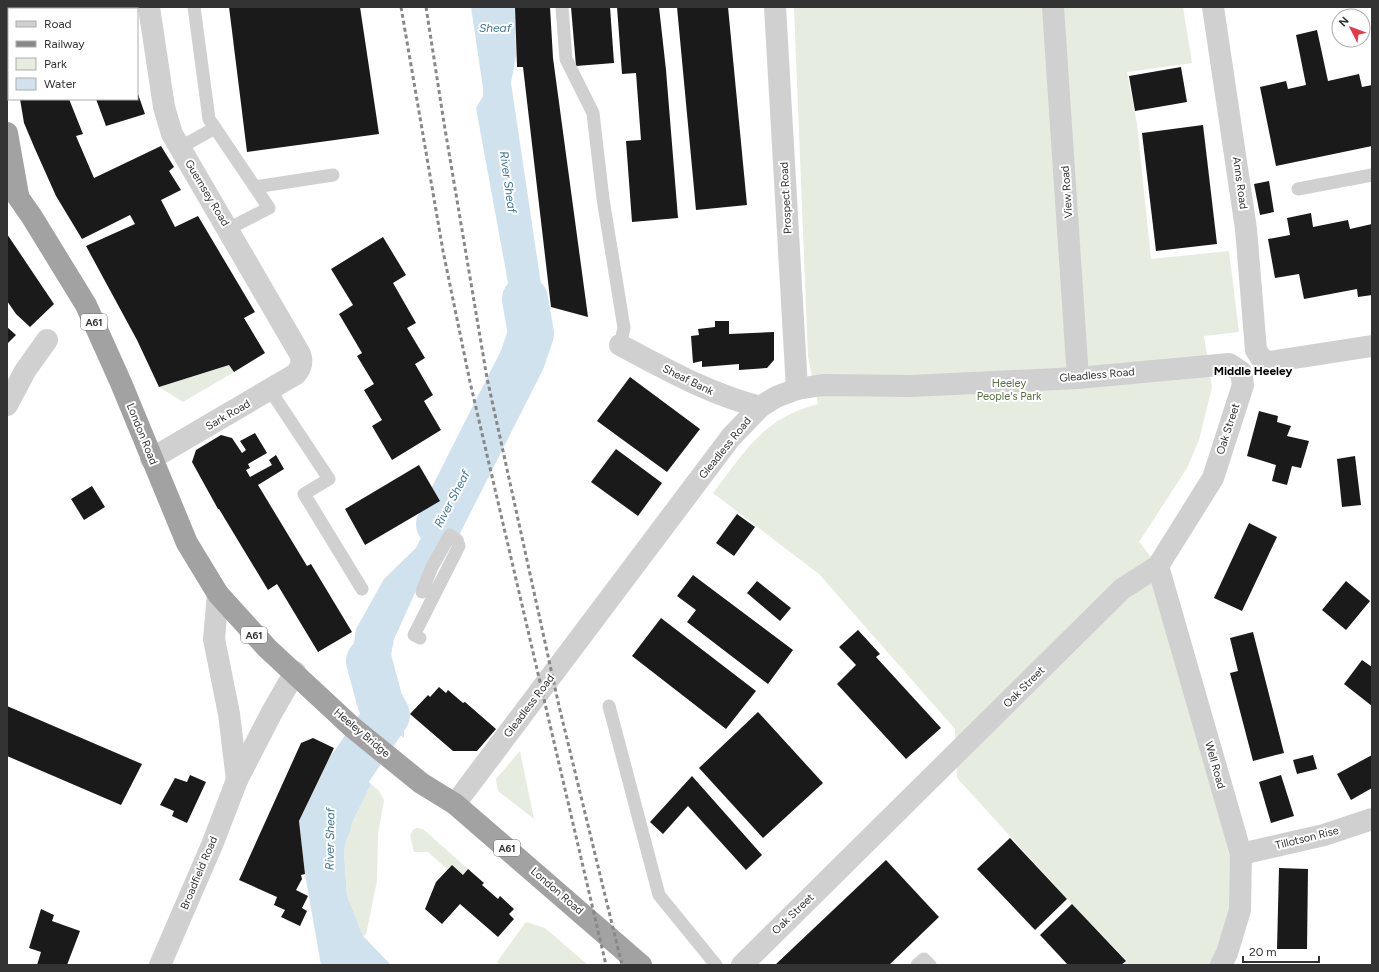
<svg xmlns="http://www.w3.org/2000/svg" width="1379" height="972" font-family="Figtree,sans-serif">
	<rect width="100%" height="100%" fill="#fff"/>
	<g fill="#e6ecdf">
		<path d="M 794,7 L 1183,7 L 1192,63 L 1127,72 L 1137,124 L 1151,259 L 1229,251 L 1239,332 L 1204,336 L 1212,387 L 1199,440 L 1187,468 L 1139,542 L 1158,565 L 1243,854 L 1220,965 L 1121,965 L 1126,960 L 1072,904 L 957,778 L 955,729 L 819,574 L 713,493 C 747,449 761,420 818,404 L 808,357 Z"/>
		<path d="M 229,365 L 234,372 L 183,402 L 159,387 Z"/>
		<path d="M 520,751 L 534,819 L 498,791 L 496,779 Z"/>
		<path d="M 371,784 L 379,791 L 384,800 L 378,834 L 377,881 L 366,935 L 363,936 L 347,896 L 344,852 L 348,831 Z"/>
		<path d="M 417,828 L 423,829 L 468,869 L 463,875 L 452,865 L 447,869 L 428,852 L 414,852 L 410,835 L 413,830 Z"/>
		<path d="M 526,922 L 545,928 L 588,965 L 500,965 L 497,962 Z"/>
	</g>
	<g fill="#cfe2ee">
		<path d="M 471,7 L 515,7 L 516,55 L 511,83 L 548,331 L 529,397 L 476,108 L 483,96 L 483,88 Z"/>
		<path d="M 465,448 L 472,486 L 430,560 L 394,639 L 390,661 L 390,696 L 404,718 L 404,738 L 370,709 L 352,656 L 356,629 L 384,579 L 416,548 Z"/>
		<path d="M 333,752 L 371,784 L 348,831 L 344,852 L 347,896 L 363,936 L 391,965 L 321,965 L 305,874 L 299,821 Z"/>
	</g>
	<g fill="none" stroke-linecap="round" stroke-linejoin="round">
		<g stroke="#cfe2ee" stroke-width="46">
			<path d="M 439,524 L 522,360 L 531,334 L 525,299"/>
			<path d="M 328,825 L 331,800 L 334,792 L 387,715 L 380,702 L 369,661"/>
		</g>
	</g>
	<g fill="#1a1a1a">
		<path d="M 229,7 L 360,7 L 379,134 L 247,152 Z"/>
		<path d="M 515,7 L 550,7 L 553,58 L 588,317 L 551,307 L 523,67 L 517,67 Z"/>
		<path d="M 571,7 L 610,7 L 614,63 L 576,66 Z"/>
		<path d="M 617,7 L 659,7 L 666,70 L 678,218 L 632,222 L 626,141 L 641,140 L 636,73 L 622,74 Z"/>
		<path d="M 677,7 L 728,7 L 747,205 L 696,210 Z"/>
		<path d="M 1317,30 L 1328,81 L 1359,74 L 1362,87 L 1372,85 L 1372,146 L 1276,166 L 1260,87 L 1286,81 L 1288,89 L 1306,85 L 1296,35 Z"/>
		<path d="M 1181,67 L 1187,102 L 1135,111 L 1129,76 Z"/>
		<path d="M 138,94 L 145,114 L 106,126 L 96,99 L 137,99 Z"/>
		<path d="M 20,99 L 69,99 L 83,134 L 76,136 L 94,178 L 161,146 L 174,167 L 169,171 L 181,190 L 161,200 L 175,227 L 198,216 L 255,312 L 244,318 L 265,353 L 234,372 L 229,365 L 159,387 L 137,340 L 86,246 L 135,224 L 130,215 L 82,239 L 56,196 L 35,149 L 24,123 Z"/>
		<path d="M 1203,125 L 1217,244 L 1156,251 L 1142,133 Z"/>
		<path d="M 1269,181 L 1274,212 L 1260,215 L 1254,184 Z"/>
		<path d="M 1311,213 L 1313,227 L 1348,220 L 1350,229 L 1372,224 L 1372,295 L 1358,297 L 1357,289 L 1304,299 L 1299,274 L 1275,278 L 1268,239 L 1290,235 L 1287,218 Z"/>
		<path d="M 7,234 L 54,304 L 30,327 L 16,314 L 7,301 Z"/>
		<path d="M 383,237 L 406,275 L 393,283 L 416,323 L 407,328 L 425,358 L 415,364 L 433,395 L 424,401 L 441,430 L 392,460 L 372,426 L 382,420 L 364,390 L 374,384 L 357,356 L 362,353 L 339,314 L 353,305 L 331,269 Z"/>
		<path d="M 715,321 L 729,321 L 729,334 L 774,332 L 774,360 L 767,368 L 739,370 L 739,364 L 702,367 L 702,361 L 693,363 L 691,336 L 699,335 L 698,329 L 715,327 Z"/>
		<path d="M 7,327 L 16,335 L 7,344 Z"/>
		<path d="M 630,377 L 700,429 L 667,472 L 597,421 Z"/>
		<path d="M 1259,411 L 1278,416 L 1277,422 L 1291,426 L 1287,436 L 1309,441 L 1301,468 L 1292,466 L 1287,485 L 1272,481 L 1276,465 L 1247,456 Z"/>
		<path d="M 255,433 L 267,453 L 248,464 L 250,468 L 246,470 L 250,477 L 272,465 L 269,460 L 276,455 L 284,469 L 258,485 L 307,566 L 311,564 L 352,632 L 318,652 L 277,584 L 268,590 L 219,509 L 218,509 L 192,462 L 196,450 L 221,435 L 232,438 L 242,453 L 246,450 L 240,441 Z"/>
		<path d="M 616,449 L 662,483 L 638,516 L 591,482 Z"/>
		<path d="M 1355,456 L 1361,505 L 1342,507 L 1337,459 Z"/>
		<path d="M 419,465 L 440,501 L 365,545 L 345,509 Z"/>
		<path d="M 92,486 L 105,507 L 84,520 L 71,499 Z"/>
		<path d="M 737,514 L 755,527 L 734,556 L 716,543 Z"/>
		<path d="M 1249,523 L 1277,537 L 1242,611 L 1214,598 Z"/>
		<path d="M 693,575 L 793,650 L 768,684 L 687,622 L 696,610 L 677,596 Z"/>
		<path d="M 757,581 L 791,608 L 780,621 L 747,593 Z"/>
		<path d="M 1346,581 L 1370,601 L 1346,630 L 1322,610 Z"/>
		<path d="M 661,618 L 756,691 L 726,729 L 632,656 Z"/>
		<path d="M 858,630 L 880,654 L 876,657 L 941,728 L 906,759 L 837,684 L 856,665 L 839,647 Z"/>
		<path d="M 1253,632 L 1284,753 L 1253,761 L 1230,673 L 1238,671 L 1230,638 Z"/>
		<path d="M 1362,660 L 1372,667 L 1372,706 L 1344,684 Z"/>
		<path d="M 439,687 L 446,693 L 448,690 L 463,703 L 465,702 L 496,729 L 477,751 L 453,751 L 410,714 L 428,695 L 430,697 Z"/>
		<path d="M 7,706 L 142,764 L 121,805 L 7,756 Z"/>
		<path d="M 758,712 L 823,783 L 763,838 L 699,768 Z"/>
		<path d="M 313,738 L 334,748 L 299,821 L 305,874 L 301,875 L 302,879 L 296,890 L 308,896 L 302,908 L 307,911 L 300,926 L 281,917 L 285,910 L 274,905 L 277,897 L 239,880 L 301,743 Z"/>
		<path d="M 1313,755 L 1317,769 L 1297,774 L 1293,760 Z"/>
		<path d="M 1372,755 L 1372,788 L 1351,800 L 1337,774 Z"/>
		<path d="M 190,775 L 206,782 L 187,823 L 172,816 L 174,811 L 160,805 L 175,778 L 187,782 Z"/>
		<path d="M 1281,775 L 1294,816 L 1271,823 L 1259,782 Z"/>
		<path d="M 692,776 L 762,855 L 746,870 L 688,806 L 663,834 L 650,822 Z"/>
		<path d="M 1010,838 L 1067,899 L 1035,930 L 977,869 Z"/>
		<path d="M 886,860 L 939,917 L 889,965 L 775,965 Z"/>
		<path d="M 452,865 L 463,875 L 468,869 L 484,883 L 482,885 L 498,899 L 500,896 L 514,909 L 509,914 L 514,919 L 498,937 L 460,904 L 442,924 L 425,909 L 436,882 Z"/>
		<path d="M 1279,868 L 1308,869 L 1307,949 L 1277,949 Z"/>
		<path d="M 1072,904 L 1126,961 L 1121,965 L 1068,965 L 1040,935 Z"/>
		<path d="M 41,909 L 54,915 L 52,921 L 80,931 L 67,965 L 37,965 L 41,952 L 29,948 Z"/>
	</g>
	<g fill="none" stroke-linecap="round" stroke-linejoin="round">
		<g stroke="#d0d0d0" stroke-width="13">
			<path d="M 194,7 L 209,119 L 269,208 L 228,229"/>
			<path d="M 562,7 L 566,59 L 593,113 L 603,199 L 624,328 L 620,345"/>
			<path d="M 179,148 L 215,128"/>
			<path d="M 255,187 L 333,175"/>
			<path d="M 1298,189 L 1372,175"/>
			<path d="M 270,390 L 329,479 L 304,494 L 362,589"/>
			<path d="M 420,638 L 414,635 L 459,546 L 457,540 L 450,535 L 432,567 L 422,592"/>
			<path d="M 609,706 L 659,895 L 716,965"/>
			<path d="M 917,965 L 924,959 L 930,965"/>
		</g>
		<g stroke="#d0d0d0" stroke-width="22">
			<path d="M 149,7 L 164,107 L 172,134 L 300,354 C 303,362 301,368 296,374 L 151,459"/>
			<path d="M 775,7 L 797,389"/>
			<path d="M 1053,7 L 1078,378"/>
			<path d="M 1213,7 L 1246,229 L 1256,350 L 1261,358 L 1269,362 L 1372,346"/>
			<path d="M 620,345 C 668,370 707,393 760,407"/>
			<path d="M 7,405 L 25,371 L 47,340"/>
			<path d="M 1158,566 L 1241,854 L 1240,910 L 1227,953 L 1221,965"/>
			<path d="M 455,804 L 731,437 L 760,407 L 776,397 L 797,389 L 823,385 L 911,386 L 1078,378 L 1229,364 L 1241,372 L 1243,385 L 1213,478 L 1158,566 L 1122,589 L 742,965"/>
			<path d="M 1241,854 L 1324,835 L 1372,819"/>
		</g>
		<g stroke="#d0d0d0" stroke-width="22">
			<path d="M 218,594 L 214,639 L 229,714 L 237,780"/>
			<path d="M 160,965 L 212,845 L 237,780 L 271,714 L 295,672"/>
		</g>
		<g stroke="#a2a2a2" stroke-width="22">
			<path d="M 7,133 L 18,195"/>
			<path d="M 7,181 L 32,217 L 86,305 L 121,383 L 187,543 L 218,594 L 267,648 L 352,727 L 421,783 L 455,804 L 641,965"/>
		</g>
		<g stroke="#888" stroke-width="3" stroke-dasharray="4 3" stroke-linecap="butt">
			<path d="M 401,7 L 443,251 L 470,382 L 606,965"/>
			<path d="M 426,7 L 444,123 L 487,378 L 559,706 L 622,965"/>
		</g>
	</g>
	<g text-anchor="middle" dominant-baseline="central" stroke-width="4" stroke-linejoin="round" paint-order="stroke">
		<g fill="#fff" stroke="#707070" stroke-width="1">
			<rect x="81" y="314" width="26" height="16" rx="3"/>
			<rect x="241" y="627" width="26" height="16" rx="3"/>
			<rect x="494" y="840" width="26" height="16" rx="3"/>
		</g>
		<g font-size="10" font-weight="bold" fill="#333">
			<text x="94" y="322">A61</text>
			<text x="254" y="635">A61</text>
			<text x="507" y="848">A61</text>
		</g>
		<g font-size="11" fill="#333" stroke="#fff">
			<text transform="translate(1240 183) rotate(82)">Anns Road</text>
			<text transform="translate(1067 192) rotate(-94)">View Road</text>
			<text transform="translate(207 193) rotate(59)">Guernsey Road</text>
			<text transform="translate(786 198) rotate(-93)">Prospect Road</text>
			<text transform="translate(1097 375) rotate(-5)">Gleadless Road</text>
			<text transform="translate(688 380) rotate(26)">Sheaf Bank</text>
			<text transform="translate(228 415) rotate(-30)">Sark Road</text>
			<text transform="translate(1228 429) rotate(-72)">Oak Street</text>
			<text transform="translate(142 434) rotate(68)">London Road</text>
			<text transform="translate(725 448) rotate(-51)">Gleadless Road</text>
			<text transform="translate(1024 687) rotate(-45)">Oak Street</text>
			<text transform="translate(529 706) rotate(-53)">Gleadless Road</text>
			<text transform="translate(362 733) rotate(40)">Heeley Bridge</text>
			<text transform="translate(1215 765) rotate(74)">Well Road</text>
			<text transform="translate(1307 838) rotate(-14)">Tillotson Rise</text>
			<text transform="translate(199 873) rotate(-67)">Broadfield Road</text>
			<text transform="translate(557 891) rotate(41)">London Road</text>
			<text transform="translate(793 914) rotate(-44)">Oak Street</text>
		</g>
		<g font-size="11" fill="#56703f" stroke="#fff">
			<text x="1009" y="383">Heeley<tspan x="1009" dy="13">People's Park</tspan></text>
		</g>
		<g font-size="12" font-style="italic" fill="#3f7597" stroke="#fff">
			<text x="495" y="28">Sheaf</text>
			<text transform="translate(508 182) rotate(82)">River Sheaf</text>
			<text transform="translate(452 499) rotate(-62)">River Sheaf</text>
			<text transform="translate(330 839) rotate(-89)">River Sheaf</text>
		</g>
		<g font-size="12" font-weight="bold" fill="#000" stroke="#fff">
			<text x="1253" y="371">Middle Heeley</text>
		</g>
	</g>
	<rect width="1379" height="972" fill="none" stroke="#333333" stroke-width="16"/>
	<rect x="8" y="8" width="130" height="92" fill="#ffffff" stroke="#adadad"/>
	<rect x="16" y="21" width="20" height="6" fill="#d0d0d0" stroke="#adadad"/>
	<text x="44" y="28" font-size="12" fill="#333333">Road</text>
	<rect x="16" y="41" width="20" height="6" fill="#888888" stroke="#adadad"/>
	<text x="44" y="48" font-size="12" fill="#333333">Railway</text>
	<rect x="16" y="58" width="20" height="12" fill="#e6ecdf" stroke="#adadad"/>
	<text x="44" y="68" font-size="12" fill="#333333">Park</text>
	<rect x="16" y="78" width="20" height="12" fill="#cfe2ee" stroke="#adadad"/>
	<text x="44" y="88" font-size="12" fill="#333333">Water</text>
	<g transform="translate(1351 28) rotate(312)"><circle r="19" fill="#ffffff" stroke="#adadad"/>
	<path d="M0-3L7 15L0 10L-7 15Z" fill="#e63946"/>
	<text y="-6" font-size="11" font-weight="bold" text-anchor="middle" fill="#333333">N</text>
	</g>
	<path d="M1243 956v6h76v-6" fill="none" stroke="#333333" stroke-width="2"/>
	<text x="1249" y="956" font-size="12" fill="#333333" stroke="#ffffff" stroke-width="3" paint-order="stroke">20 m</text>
</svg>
